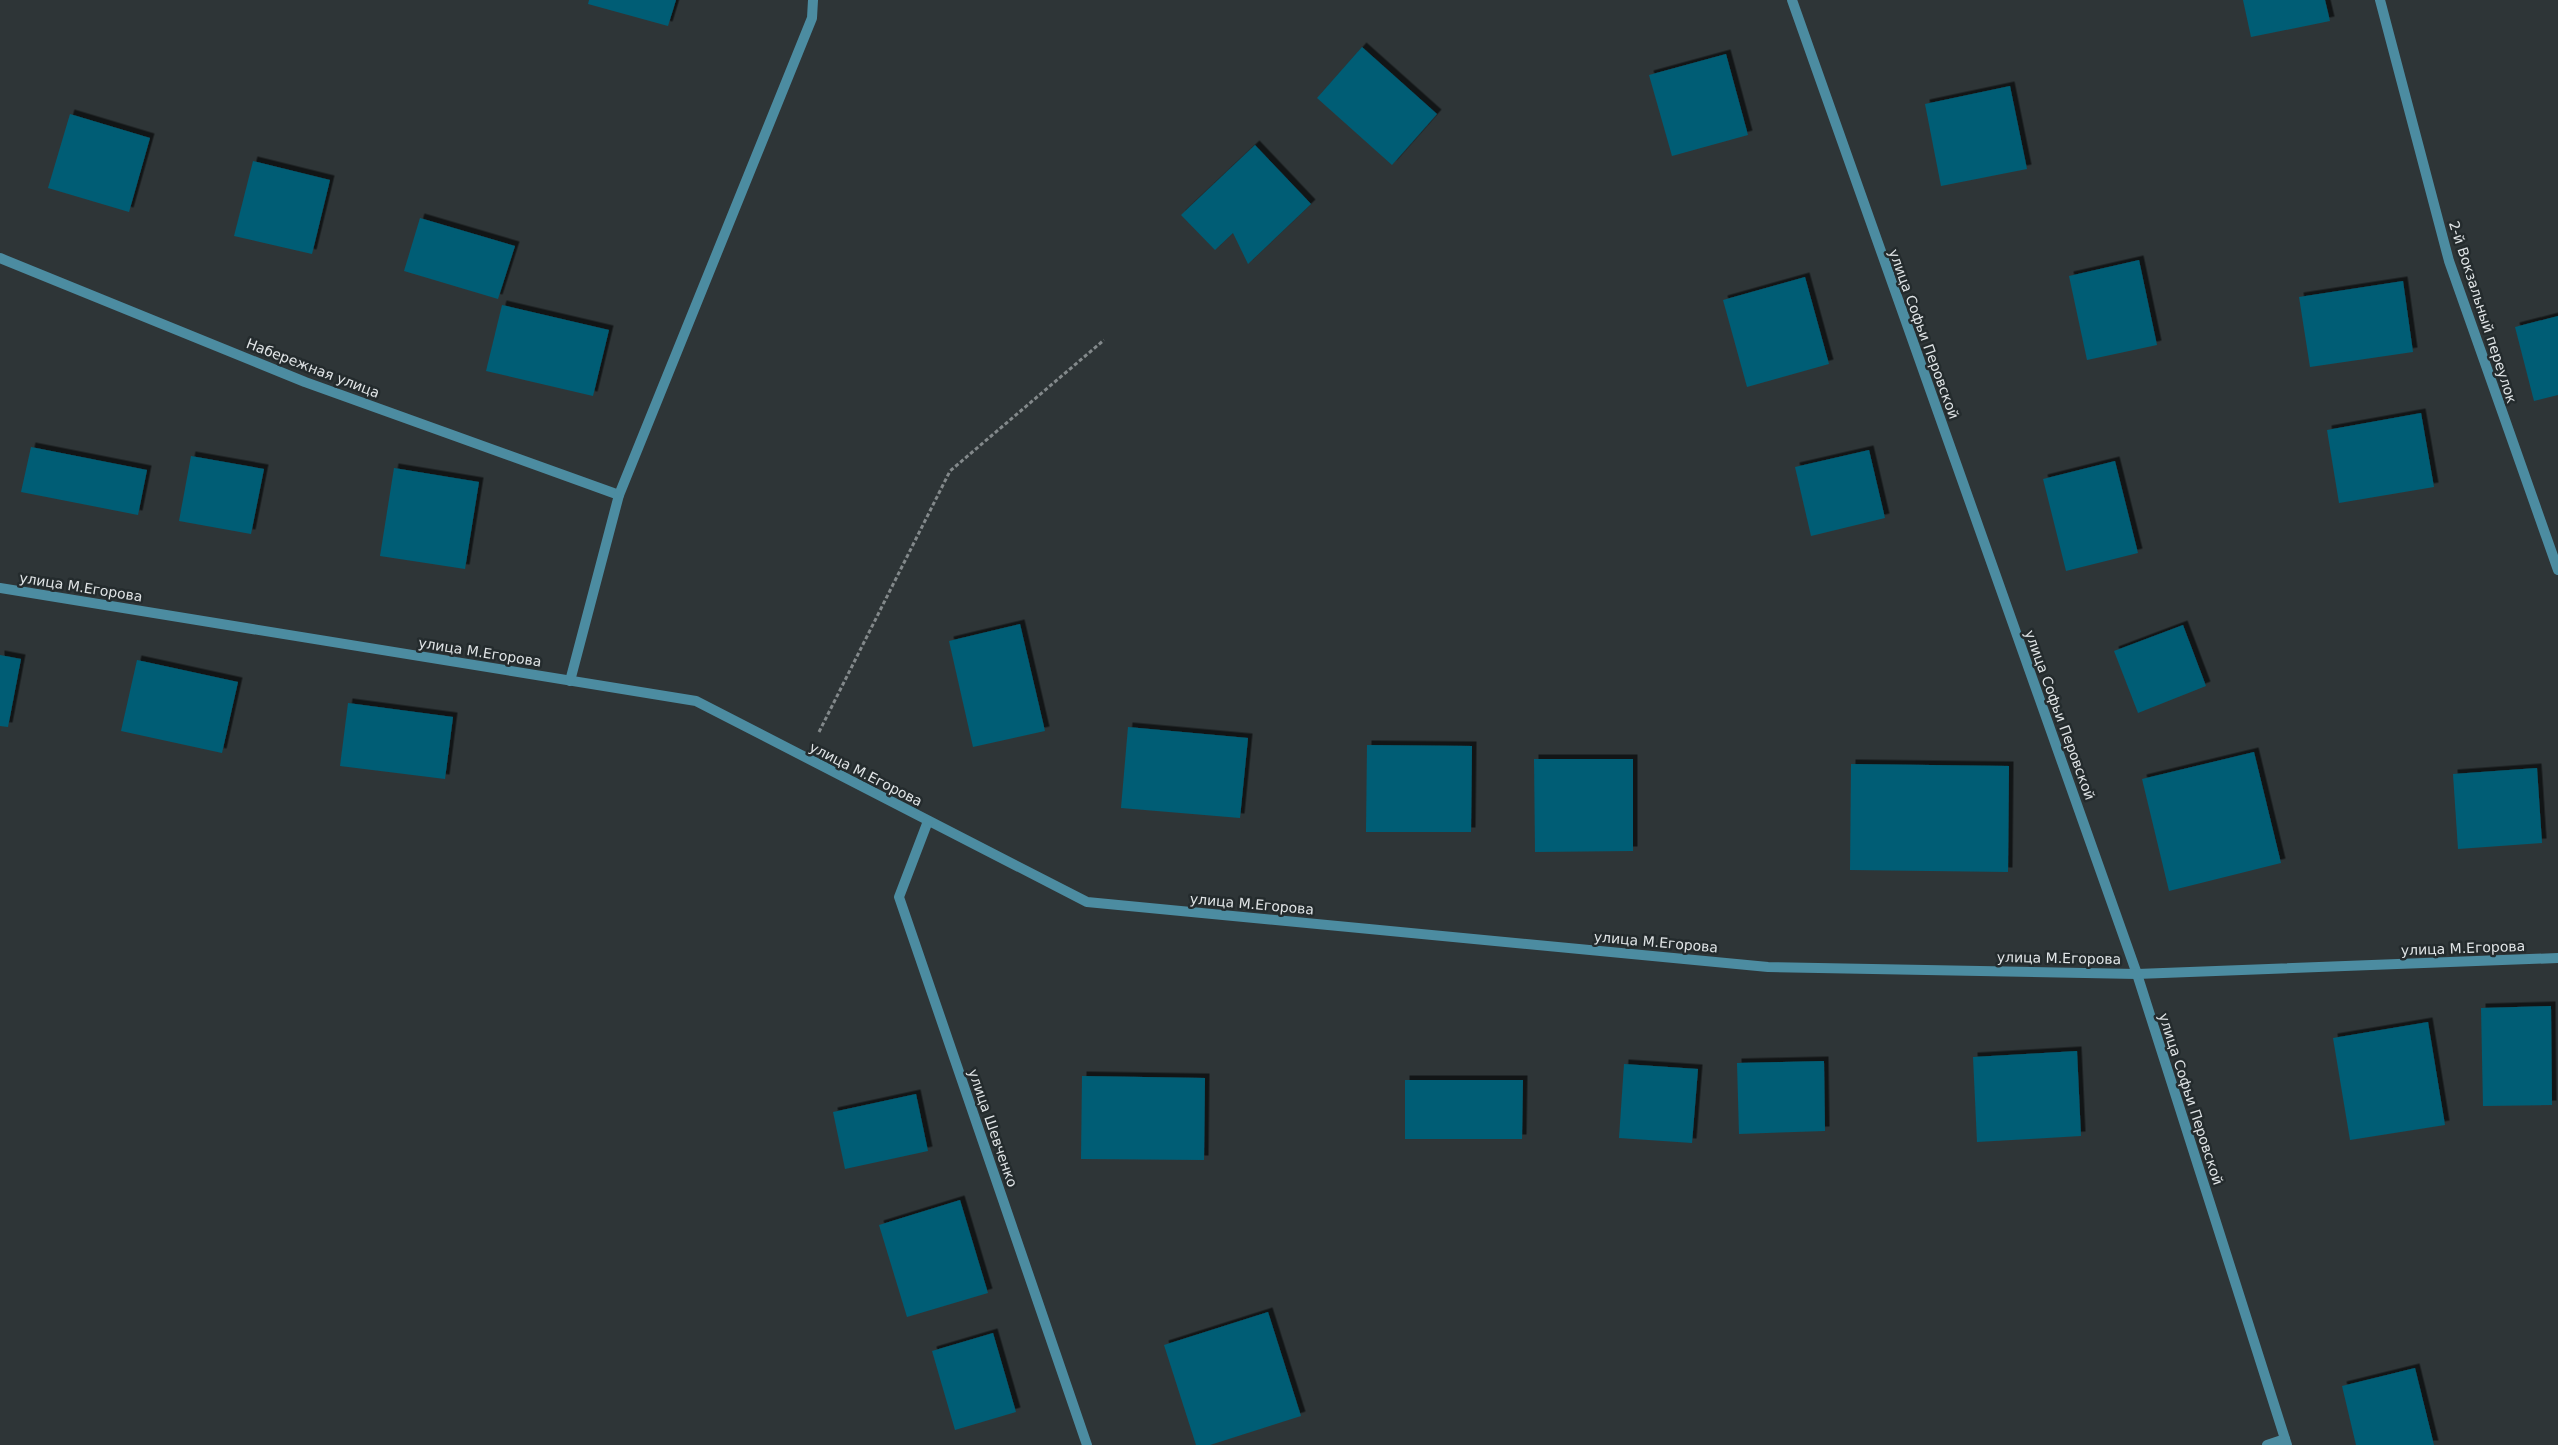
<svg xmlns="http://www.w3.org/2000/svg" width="2558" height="1445" font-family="'DejaVu Sans',sans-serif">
	<defs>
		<filter id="shadow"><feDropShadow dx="4.5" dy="-4.5" stdDeviation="0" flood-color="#0009"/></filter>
	</defs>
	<rect width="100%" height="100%" fill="#2e3537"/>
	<g fill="#015d74" filter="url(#shadow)">
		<path d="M 589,0 L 676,0 L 668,26 L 588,4 Z"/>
		<path d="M 2243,0 L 2325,0 L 2330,21 L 2251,37 Z"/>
		<path d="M 1362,47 L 1437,114 L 1392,165 L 1317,98 Z"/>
		<path d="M 1726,54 L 1748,135 L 1672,156 L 1649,75 Z"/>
		<path d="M 2010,86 L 2027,169 L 1941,186 L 1925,104 Z"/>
		<path d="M 70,114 L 150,138 L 129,212 L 48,188 Z"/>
		<path d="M 1255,145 L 1311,204 L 1248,264 L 1233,233 L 1215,250 L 1181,215 Z"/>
		<path d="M 253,161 L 330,180 L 312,254 L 234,236 Z"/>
		<path d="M 420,218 L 515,246 L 498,299 L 404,271 Z"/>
		<path d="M 2139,260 L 2157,345 L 2087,360 L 2069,276 Z"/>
		<path d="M 1805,277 L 1829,364 L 1747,387 L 1723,300 Z"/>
		<path d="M 2403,281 L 2413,352 L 2310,367 L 2299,297 Z"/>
		<path d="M 502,305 L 609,330 L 593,396 L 486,371 Z"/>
		<path d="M 2558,316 L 2558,395 L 2534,401 L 2515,327 Z"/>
		<path d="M 2421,413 L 2434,487 L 2339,503 L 2327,430 Z"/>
		<path d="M 31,447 L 147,470 L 138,515 L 21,492 Z"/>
		<path d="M 1869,450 L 1885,518 L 1811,536 L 1795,467 Z"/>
		<path d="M 191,456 L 264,469 L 251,534 L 179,521 Z"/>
		<path d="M 2115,461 L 2138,553 L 2066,571 L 2043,479 Z"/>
		<path d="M 394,468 L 479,482 L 465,569 L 380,556 Z"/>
		<path d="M 1020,624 L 1045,731 L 973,747 L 949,641 Z"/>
		<path d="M 2183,625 L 2206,686 L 2138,713 L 2114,651 Z"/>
		<path d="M 0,655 L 21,659 L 8,727 L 0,726 Z"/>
		<path d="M 137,660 L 238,682 L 222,753 L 121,731 Z"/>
		<path d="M 348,703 L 453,717 L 445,779 L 340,766 Z"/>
		<path d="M 1128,727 L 1248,738 L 1240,818 L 1121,808 Z"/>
		<path d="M 1367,745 L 1472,746 L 1471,832 L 1366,832 Z"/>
		<path d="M 2254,752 L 2281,863 L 2169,891 L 2142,779 Z"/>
		<path d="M 1534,759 L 1633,759 L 1633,851 L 1535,852 Z"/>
		<path d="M 1851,764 L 2009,766 L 2008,872 L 1850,870 Z"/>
		<path d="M 2537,768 L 2542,843 L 2458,849 L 2453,774 Z"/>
		<path d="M 2551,1006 L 2552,1105 L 2483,1106 L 2481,1008 Z"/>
		<path d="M 2428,1022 L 2445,1125 L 2350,1140 L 2333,1038 Z"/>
		<path d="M 2077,1051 L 2081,1136 L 1977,1142 L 1973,1057 Z"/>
		<path d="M 1824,1061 L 1825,1131 L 1739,1134 L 1737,1063 Z"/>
		<path d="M 1624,1064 L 1698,1069 L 1692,1143 L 1619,1138 Z"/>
		<path d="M 1082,1076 L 1205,1078 L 1204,1160 L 1081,1159 Z"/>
		<path d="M 1405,1080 L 1523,1080 L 1522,1139 L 1405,1139 Z"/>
		<path d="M 916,1094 L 928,1151 L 845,1169 L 833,1112 Z"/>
		<path d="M 960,1200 L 988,1293 L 907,1317 L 879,1225 Z"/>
		<path d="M 1268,1312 L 1301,1416 L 1210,1445 L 1196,1445 L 1164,1345 Z"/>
		<path d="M 993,1333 L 1016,1412 L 955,1430 L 932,1351 Z"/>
		<path d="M 2415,1368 L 2434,1445 L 2356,1445 L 2342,1386 Z"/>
	</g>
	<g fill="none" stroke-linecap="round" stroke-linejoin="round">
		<path stroke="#83898b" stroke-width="3" stroke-dasharray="4 2.5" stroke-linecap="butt" d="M 819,732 L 950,471 L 1104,340"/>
		<path stroke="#4c8ca1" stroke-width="10" d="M 2267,1445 L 2285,1439"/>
		<g stroke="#4c8ca1" stroke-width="10">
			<path d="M 1792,0 L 2137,974 L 2287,1445"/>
			<path d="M 2380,0 L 2449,261 L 2558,570"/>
			<path d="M 0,258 L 305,382 L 619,495"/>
			<path d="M 0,588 L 696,701 L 1087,902 L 1768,967 L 2137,974 L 2558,958"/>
			<path d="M 570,681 L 619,495 L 812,18 L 813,0"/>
			<path d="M 928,821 L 899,897 L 1087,1445"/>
		</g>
	</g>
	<g text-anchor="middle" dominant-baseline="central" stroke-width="5" stroke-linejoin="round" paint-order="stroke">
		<g font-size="14" fill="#e0e4e6" stroke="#242b2d">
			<text transform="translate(2483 312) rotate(72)">2-й Вокзальный переулок</text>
			<text transform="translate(1924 334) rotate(70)">улица Софьи Перовской</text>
			<text transform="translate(313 368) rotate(21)">Набережная улица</text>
			<text transform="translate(81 587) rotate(9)">улица М.Егорова</text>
			<text transform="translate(480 652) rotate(9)">улица М.Егорова</text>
			<text transform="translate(2060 715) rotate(70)">улица Софьи Перовской</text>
			<text transform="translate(866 774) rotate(27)">улица М.Егорова</text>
			<text transform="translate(1252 904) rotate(5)">улица М.Егорова</text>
			<text transform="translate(1656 942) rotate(5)">улица М.Егорова</text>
			<text transform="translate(2463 948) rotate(-2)">улица М.Егорова</text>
			<text transform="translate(2059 958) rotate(1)">улица М.Егорова</text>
			<text transform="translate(2191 1099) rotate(72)">улица Софьи Перовской</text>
			<text transform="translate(993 1128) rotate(71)">улица Шевченко</text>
		</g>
	</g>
</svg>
